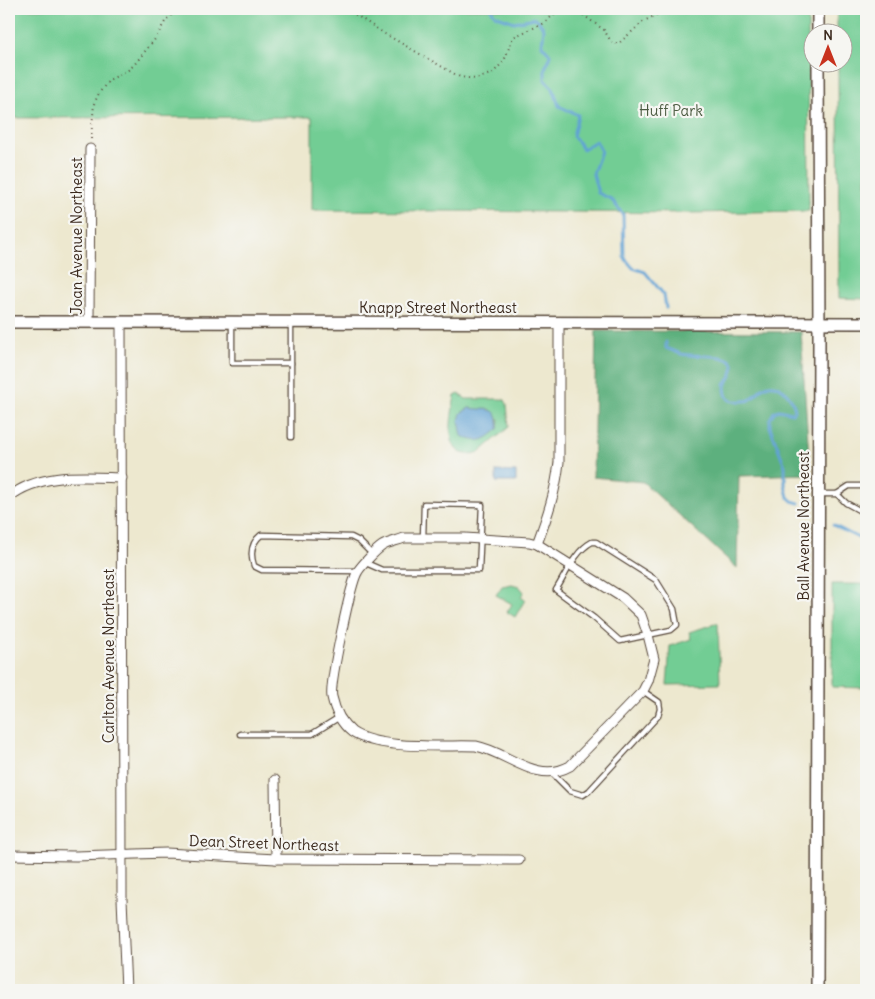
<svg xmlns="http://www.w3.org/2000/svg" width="875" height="999" font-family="Delius,sans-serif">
	<rect width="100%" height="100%" fill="#f6f6f2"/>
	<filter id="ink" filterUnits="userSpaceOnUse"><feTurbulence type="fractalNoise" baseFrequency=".02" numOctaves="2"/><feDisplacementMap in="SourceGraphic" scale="10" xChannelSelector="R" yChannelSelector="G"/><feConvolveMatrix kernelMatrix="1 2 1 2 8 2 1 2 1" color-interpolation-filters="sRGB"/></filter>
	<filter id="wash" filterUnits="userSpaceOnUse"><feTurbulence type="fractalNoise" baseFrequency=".0096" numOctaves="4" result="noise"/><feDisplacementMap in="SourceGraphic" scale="20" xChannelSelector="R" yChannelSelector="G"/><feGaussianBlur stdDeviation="1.12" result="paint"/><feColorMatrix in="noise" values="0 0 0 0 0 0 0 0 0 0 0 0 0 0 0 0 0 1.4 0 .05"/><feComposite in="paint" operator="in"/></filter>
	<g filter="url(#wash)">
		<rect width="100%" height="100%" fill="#ede8cf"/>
		<g fill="#72cd94" stroke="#567c59" fill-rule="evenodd">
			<path d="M 9,9 L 808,9 L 809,211 L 690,213 L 312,210 L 312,117 L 9,118 Z"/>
			<path d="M 837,9 L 866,9 L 866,299 L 839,298 L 838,63 L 842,62 L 842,32 L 837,32 Z"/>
			<path d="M 459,394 L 466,399 L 501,399 L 505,400 L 507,404 L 509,427 L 480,452 C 441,465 451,417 455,396 ZM 469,408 L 478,410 L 490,409 L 499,419 L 498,429 L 492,434 Z"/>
			<path d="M 512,584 L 519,586 L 524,592 L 521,597 L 525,600 L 515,617 L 507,612 L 512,604 L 496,595 L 502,586 Z"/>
			<path d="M 832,584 L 866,584 L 866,688 L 832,687 Z"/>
			<path d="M 718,623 L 720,684 L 667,685 L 670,646 L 691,639 L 689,632 Z"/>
		</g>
		<path fill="#5db07e" stroke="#4c6d4e" d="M 596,331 L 801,332 L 810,474 L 739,476 L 737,568 L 643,482 L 593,477 Z"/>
		<g fill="#60a2d4" stroke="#4e6679">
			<path d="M 469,408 C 486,411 500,404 498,429 C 485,441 478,444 462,436 L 459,421 L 461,413 Z"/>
			<path d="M 496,471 L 516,472 L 516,482 L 496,482 Z"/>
		</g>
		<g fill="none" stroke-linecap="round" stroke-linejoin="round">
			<g stroke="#60a2d4" stroke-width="3">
				<path d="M 491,9 L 495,15 L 514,22 L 535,18 L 538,20 L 544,29 L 542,45 L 550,54 L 549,60 L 545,68 L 545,80 L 553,88 L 559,106 L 578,115 L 573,136 L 583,149 L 596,141 L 601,151 L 593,174 L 598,193 L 611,199 L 623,214 L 624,257 L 633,268 L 645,272 L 664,295 L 666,308"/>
				<path d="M 666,342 L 666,348 C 671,350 676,352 681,354 C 700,359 754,347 725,385 C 725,402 731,402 744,401 C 749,400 747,402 751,399 C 757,395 760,388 766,386 C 780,380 794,399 795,411 L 792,413 L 779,410 L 774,412 L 770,419 L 770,427 L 785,466 L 785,485 L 788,497 L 792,501 L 799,503"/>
				<path d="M 833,525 L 866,542"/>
			</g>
		</g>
	</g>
	<g filter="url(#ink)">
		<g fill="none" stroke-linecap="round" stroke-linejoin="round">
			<defs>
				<g id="lane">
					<path d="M 232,323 L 232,363 L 291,363"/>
					<path d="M 291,437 L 291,323"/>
					<path d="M 820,494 L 837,494 L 849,486 L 866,486"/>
					<path d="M 837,494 L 846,503 L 866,514"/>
					<path d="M 592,542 L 596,542 L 656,580 L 674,609 L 677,625 L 671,630 L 620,641 L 594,618 L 556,590 C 566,574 575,551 592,542 Z"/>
					<path d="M 366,563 L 382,570 L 479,570 L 482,505 L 424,504 L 423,538"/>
					<path d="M 358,571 L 262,570 L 254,566 C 250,554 251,543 261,535 L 351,537 L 359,541 L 372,554"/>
					<path d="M 240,734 L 312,734 L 338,718"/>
					<path d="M 551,772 L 570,791 L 583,795 L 589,791 L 658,716 L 660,709 L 659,702 L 643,691"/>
				</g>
				<g id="street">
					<path d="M 89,322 L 90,149"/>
					<path d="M 121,322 L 122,899 L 126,990"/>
					<path d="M 9,497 C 40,472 85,477 122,478"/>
					<path d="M 404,538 L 465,538 L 529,542 L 537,544 L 623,598 L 641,615 L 648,635 L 654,659 L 648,681 L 643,691 L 570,766 C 536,785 508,752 476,746 C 444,745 378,750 352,732 C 341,723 335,711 332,697 C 329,685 351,581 358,571 C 362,565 376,550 382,546 C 388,542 397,541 404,538 Z"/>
					<path d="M 537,544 C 547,517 556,491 559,462 L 559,322"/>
					<path d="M 275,780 L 276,859"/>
					<path d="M 9,855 L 76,856 L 166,853 L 276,859 L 519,860"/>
				</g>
				<g id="secondary">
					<path d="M 818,9 L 818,32"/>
					<path d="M 9,322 L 866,323"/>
					<path d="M 817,990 L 819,338 L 818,62"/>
				</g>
			</defs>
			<use href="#lane" stroke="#564639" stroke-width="7"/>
			<use href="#street" stroke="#564639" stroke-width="11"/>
			<use href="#secondary" stroke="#564639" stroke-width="14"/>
			<g stroke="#564639" stroke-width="2" stroke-dasharray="1 4" stroke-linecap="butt">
				<path d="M 347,9 L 385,34 L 460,77 L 476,79 L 493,73 L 504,61 L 513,37 L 545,23 L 559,9"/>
				<path d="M 575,9 L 604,30 L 612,43 L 618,44 L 644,21 L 658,14 L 662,9"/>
				<path d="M 91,139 L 94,104 L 99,93 L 109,80 L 127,71 L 134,65 L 155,39 L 166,20 L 178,9"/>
			</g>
			<use href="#lane" stroke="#fff" stroke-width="4.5"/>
			<use href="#street" stroke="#fff" stroke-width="9"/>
			<use href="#secondary" stroke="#fff" stroke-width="11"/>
		</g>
	</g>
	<g text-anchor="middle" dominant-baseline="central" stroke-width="4.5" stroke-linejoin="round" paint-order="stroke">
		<g font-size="15" fill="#4c5b41" stroke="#f6f6f2">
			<text x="671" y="110">Huff Park</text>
		</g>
		<g font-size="15" fill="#3b2a1e" stroke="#f6f6f2">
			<text transform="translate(76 236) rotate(-90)">Joan Avenue Northeast</text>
			<text x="438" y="307">Knapp Street Northeast</text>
			<text transform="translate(803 526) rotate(-90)">Ball Avenue Northeast</text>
			<text transform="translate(108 656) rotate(-90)">Carlton Avenue Northeast</text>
			<text transform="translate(264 843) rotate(2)">Dean Street Northeast</text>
		</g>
	</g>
	<rect width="875" height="999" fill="none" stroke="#f6f6f2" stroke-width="30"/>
	<g transform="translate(828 48)"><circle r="24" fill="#f6f6f2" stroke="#aba49d"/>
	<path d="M0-4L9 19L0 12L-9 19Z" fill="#c8321e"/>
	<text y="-8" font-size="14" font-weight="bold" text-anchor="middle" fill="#3b2a1e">N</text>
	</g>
</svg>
